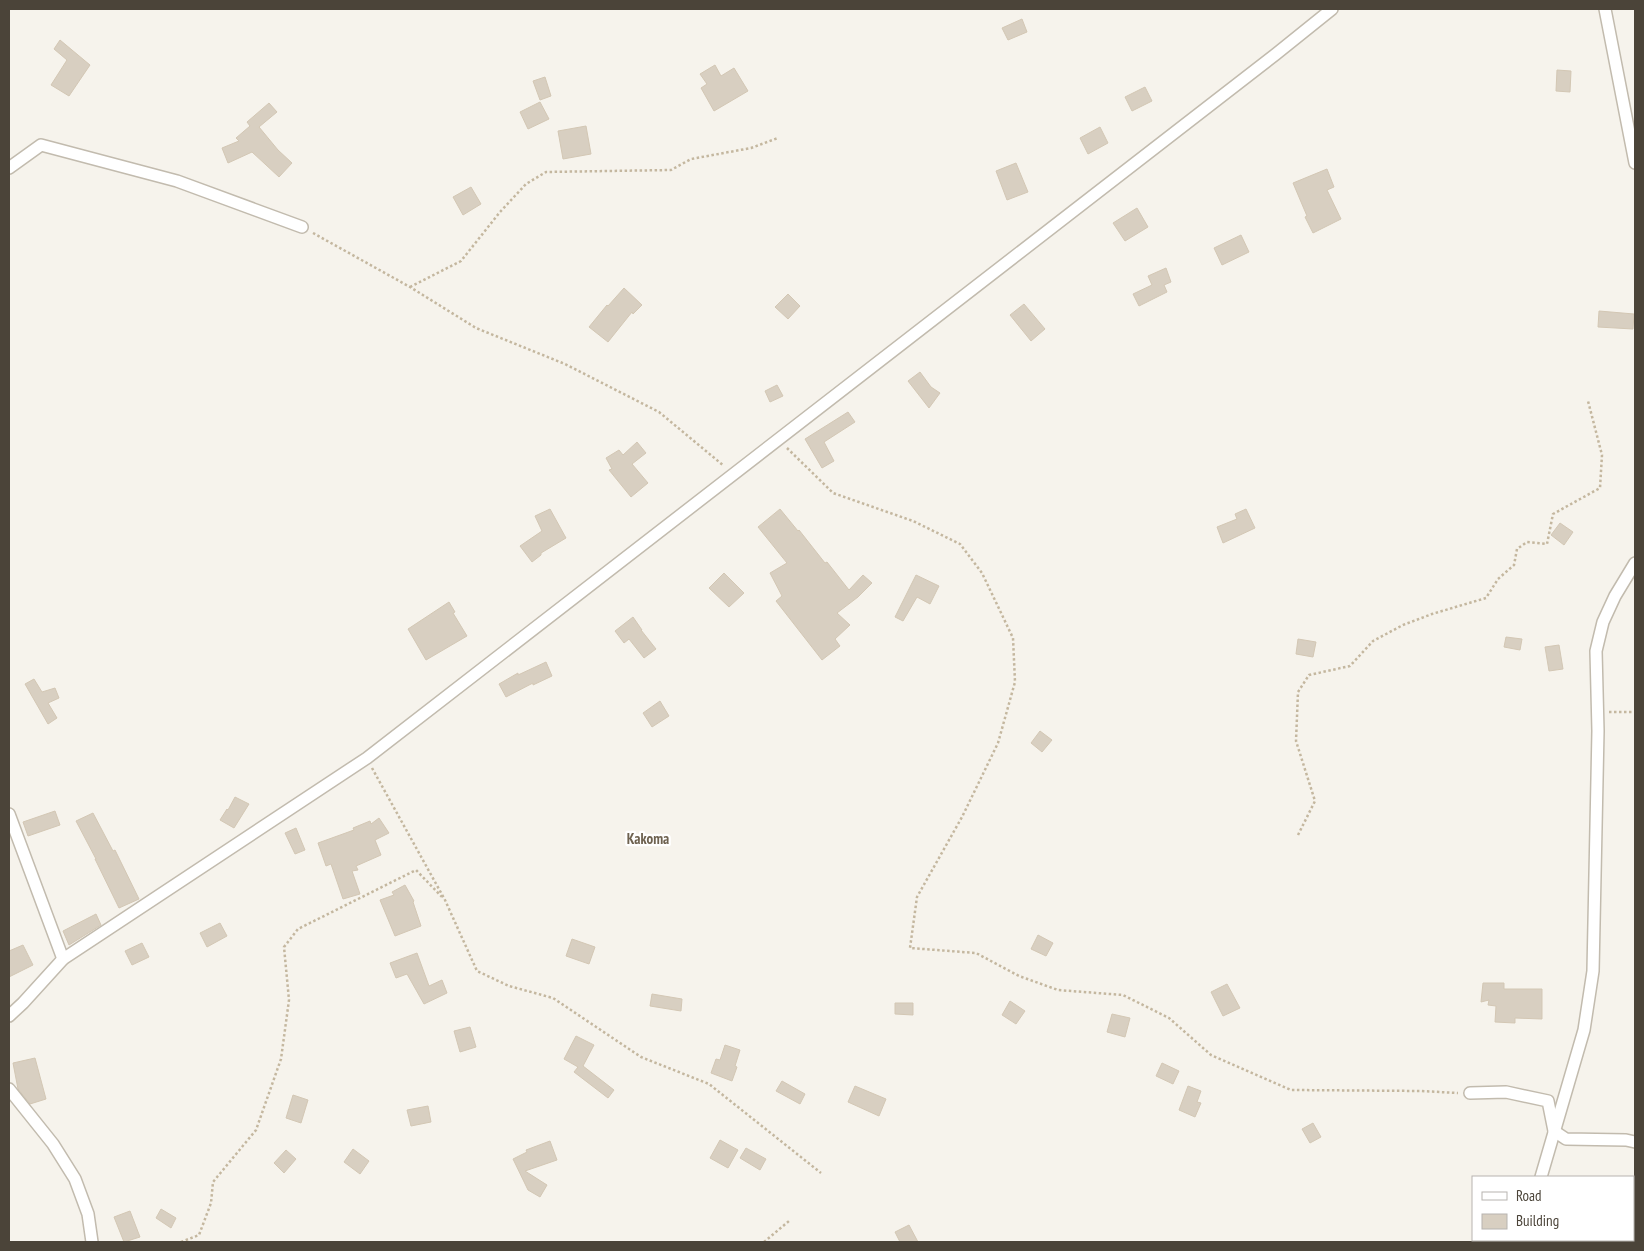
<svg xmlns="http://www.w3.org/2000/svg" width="1644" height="1251" font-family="'PT Sans Narrow',sans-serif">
	<rect width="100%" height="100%" fill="#f6f3ec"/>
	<g fill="#d8cfc1" stroke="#d3c7b4">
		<path d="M 1022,19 L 1027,32 L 1008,40 L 1002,28 Z"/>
		<path d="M 60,40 L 90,65 L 69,96 L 51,85 L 67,60 L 54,49 Z"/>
		<path d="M 715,65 L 721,76 L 734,68 L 748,91 L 714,111 L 701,88 L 707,84 L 700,74 Z"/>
		<path d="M 1557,70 L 1571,71 L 1570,92 L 1556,91 Z"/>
		<path d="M 545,77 L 551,96 L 540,100 L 533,81 Z"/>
		<path d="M 1145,87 L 1152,101 L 1132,111 L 1125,97 Z"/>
		<path d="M 540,102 L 549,119 L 528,129 L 520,112 Z"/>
		<path d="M 269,103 L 277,112 L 259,127 L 278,150 L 292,163 L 279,177 L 252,152 L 228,163 L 222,148 L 239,141 L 236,138 L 250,126 L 247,122 Z"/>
		<path d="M 586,126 L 591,154 L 563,159 L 558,131 Z"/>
		<path d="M 1100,127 L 1108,143 L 1088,154 L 1080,138 Z"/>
		<path d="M 1016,163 L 1028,192 L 1007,200 L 996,171 Z"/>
		<path d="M 1327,169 L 1334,187 L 1327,190 L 1341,219 L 1313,233 L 1305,217 L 1307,216 L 1293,183 Z"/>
		<path d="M 471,187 L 481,204 L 463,215 L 453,197 Z"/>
		<path d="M 1137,208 L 1148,227 L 1125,241 L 1113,223 Z"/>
		<path d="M 1241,235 L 1249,252 L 1222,265 L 1214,248 Z"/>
		<path d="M 1166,268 L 1171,282 L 1164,285 L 1167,292 L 1139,306 L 1133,294 L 1152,285 L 1148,276 Z"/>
		<path d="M 624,288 L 642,305 L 633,314 L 632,312 L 608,342 L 589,327 L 607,305 L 608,306 Z"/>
		<path d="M 788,294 L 800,306 L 788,319 L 775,307 Z"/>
		<path d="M 1024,304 L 1045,329 L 1031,341 L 1010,315 Z"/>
		<path d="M 1599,311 L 1634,314 L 1633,329 L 1598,327 Z"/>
		<path d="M 920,372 L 931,387 L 940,393 L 929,408 L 908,381 Z"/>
		<path d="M 777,385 L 783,396 L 770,402 L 765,391 Z"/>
		<path d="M 848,412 L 855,422 L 824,442 L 834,461 L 822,468 L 805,439 Z"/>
		<path d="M 637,442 L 646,453 L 632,464 L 648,483 L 631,497 L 609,470 L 612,469 L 606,458 L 619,450 L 623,455 Z"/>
		<path d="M 550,509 L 566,538 L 541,553 L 541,555 L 532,562 L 520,546 L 542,531 L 535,516 Z"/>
		<path d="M 780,509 L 798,531 L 799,530 L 825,563 L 827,562 L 849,590 L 863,575 L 872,583 L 858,597 L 837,613 L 850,625 L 835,639 L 840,646 L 822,660 L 776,601 L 782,596 L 770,573 L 787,563 L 758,527 Z"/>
		<path d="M 1246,509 L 1255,528 L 1223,543 L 1217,527 L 1237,519 L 1235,514 Z"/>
		<path d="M 1560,523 L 1573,532 L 1564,545 L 1551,535 Z"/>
		<path d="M 724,573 L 744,593 L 729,607 L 709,588 Z"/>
		<path d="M 916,575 L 939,586 L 930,604 L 917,597 L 903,621 L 895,617 Z"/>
		<path d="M 449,602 L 455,612 L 453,613 L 467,636 L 426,660 L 408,629 Z"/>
		<path d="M 633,617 L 642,630 L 641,630 L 656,649 L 644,658 L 629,639 L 624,643 L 615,631 Z"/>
		<path d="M 1506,637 L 1522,639 L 1520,650 L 1504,647 Z"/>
		<path d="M 1298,639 L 1316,642 L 1313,657 L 1296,654 Z"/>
		<path d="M 1559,645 L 1563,669 L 1549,671 L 1545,647 Z"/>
		<path d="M 546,662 L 552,676 L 533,685 L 533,683 L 506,697 L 499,684 L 518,673 L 518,675 Z"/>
		<path d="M 34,679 L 42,692 L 55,688 L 59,698 L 48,703 L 57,718 L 48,724 L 25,684 Z"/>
		<path d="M 660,701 L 669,716 L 652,727 L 643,713 Z"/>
		<path d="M 1040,731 L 1052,740 L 1042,752 L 1031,743 Z"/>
		<path d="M 235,797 L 249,804 L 234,828 L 220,820 L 227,809 L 228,810 Z"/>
		<path d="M 55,811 L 60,825 L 28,836 L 23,822 Z"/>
		<path d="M 93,813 L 113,851 L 115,850 L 139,899 L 119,908 L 95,859 L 96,859 L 76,821 Z"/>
		<path d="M 379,818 L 389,833 L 375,840 L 381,855 L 356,866 L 358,870 L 352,871 L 360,894 L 343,899 L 331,864 L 326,866 L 318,843 L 354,830 L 353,828 L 370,821 L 371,824 Z"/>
		<path d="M 296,828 L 305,850 L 295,854 L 285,833 Z"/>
		<path d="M 405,885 L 414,901 L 413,902 L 421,926 L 395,936 L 380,900 L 394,895 L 392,892 Z"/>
		<path d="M 96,914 L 101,925 L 69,945 L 63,931 Z"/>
		<path d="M 220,923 L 227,936 L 207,947 L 200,933 Z"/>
		<path d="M 1038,935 L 1053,943 L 1046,956 L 1031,949 Z"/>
		<path d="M 572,939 L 595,947 L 589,964 L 566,956 Z"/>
		<path d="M 142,943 L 149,957 L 132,965 L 125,951 Z"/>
		<path d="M 23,945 L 33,965 L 9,977 L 9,951 Z"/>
		<path d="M 417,953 L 429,986 L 442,980 L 447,993 L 424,1004 L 407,974 L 396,978 L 390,963 Z"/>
		<path d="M 1483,983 L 1504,983 L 1504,989 L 1542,989 L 1542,1019 L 1515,1018 L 1515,1023 L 1495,1022 L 1496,1006 L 1488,1005 L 1489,1000 L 1481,1002 Z"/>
		<path d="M 1227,984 L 1240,1008 L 1223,1016 L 1211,992 Z"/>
		<path d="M 652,994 L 682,999 L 681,1011 L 650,1006 Z"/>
		<path d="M 1010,1001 L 1025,1011 L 1016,1024 L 1002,1015 Z"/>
		<path d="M 895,1003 L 913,1003 L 913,1015 L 895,1014 Z"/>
		<path d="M 1112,1014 L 1130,1018 L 1125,1037 L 1107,1032 Z"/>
		<path d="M 470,1027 L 476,1047 L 460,1052 L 454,1031 Z"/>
		<path d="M 576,1036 L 594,1045 L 583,1066 L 614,1090 L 608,1098 L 574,1072 L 578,1067 L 564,1059 Z"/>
		<path d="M 725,1045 L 740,1050 L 735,1066 L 737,1067 L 732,1081 L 711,1073 L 716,1059 L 720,1060 Z"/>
		<path d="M 35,1058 L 46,1099 L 30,1104 L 18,1089 L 13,1063 Z"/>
		<path d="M 1162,1063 L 1179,1071 L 1173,1084 L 1156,1076 Z"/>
		<path d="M 782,1081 L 805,1094 L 800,1104 L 776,1091 Z"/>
		<path d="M 855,1086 L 886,1099 L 879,1116 L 848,1102 Z"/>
		<path d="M 1188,1086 L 1201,1091 L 1197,1102 L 1201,1103 L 1195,1117 L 1179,1110 Z"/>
		<path d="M 293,1095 L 308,1100 L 301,1123 L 286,1118 Z"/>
		<path d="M 428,1106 L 431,1122 L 411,1126 L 407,1110 Z"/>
		<path d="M 1313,1123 L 1321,1137 L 1310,1143 L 1302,1129 Z"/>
		<path d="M 720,1140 L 738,1150 L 728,1168 L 710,1158 Z"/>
		<path d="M 550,1141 L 557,1160 L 525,1171 L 547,1185 L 540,1197 L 528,1190 L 513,1159 L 527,1152 L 526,1150 Z"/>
		<path d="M 746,1148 L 766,1159 L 760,1170 L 740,1158 Z"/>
		<path d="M 353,1149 L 369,1161 L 360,1174 L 344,1162 Z"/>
		<path d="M 286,1150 L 296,1159 L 284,1173 L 274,1163 Z"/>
		<path d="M 161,1209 L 176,1218 L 171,1228 L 156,1218 Z"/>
		<path d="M 130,1211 L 140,1237 L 124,1242 L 114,1217 Z"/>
		<path d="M 909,1225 L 918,1242 L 900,1242 L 895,1232 Z"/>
	</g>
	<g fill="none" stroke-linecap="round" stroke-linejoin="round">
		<defs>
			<g id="minor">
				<path d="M 1605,9 L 1635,163"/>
				<path d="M 9,168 L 41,145 L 177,181 L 302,227"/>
				<path d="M 9,814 L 63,959"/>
				<path d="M 9,1016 L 23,1003 L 63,959 L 367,758 L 1276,54 L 1332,9"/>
				<path d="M 9,1089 L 53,1144 L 75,1179 L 88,1214 L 92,1242"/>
				<path d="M 1470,1093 L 1506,1092 L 1548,1101 L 1554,1131 L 1566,1139 L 1626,1140 L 1635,1142"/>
				<path d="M 1541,1177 L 1584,1030 L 1593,971 L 1598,731 L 1596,651 L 1603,622 L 1615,596 L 1635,563"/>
				<path d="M 1535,1242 L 1535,1240"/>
			</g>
		</defs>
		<use href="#minor" stroke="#c2bbae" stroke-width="14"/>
		<g stroke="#c4b79f" stroke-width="2.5" stroke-dasharray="2.5 2.5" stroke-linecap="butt">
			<path d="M 313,233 L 410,287 L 476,328 L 565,364 L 659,412 L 724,466"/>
			<path d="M 410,287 L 461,261 L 500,212 L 526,184 L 546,172 L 671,170 L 691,159 L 751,148 L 778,138"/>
			<path d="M 787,448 L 833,493 L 913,521 L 960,544 L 982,573 L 1013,638 L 1015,682 L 998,743 L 962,817 L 917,897 L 910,948 L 976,953 L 1019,976 L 1058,990 L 1123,995 L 1169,1018 L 1211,1055 L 1291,1090 L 1421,1091 L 1458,1093"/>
			<path d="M 1609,712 L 1635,712"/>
			<path d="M 372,768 L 445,900 L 477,971 L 509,986 L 553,998 L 641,1057 L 709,1084 L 821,1173"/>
			<path d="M 1298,835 L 1315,801 L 1296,741 L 1298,692 L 1309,675 L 1350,666 L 1373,641 L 1403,625 L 1432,614 L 1486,598 L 1498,579 L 1514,565 L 1517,549 L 1527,542 L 1547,544 L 1553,514 L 1600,488 L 1602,455 L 1588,401"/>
			<path d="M 181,1242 L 199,1235 L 211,1203 L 213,1182 L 256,1130 L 281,1059 L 289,1000 L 284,947 L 298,929 L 416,870 L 442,897"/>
			<path d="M 764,1242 L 789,1221"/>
		</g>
		<use href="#minor" stroke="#fff" stroke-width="11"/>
	</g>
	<g text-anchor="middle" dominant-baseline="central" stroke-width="4.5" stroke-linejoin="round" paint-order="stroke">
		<g font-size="15" font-weight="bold" fill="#6e6250" stroke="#fff">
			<text x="648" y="838">Kakoma</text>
		</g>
	</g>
	<rect width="1644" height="1251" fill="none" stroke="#4b4439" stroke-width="20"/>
	<rect x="1472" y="1176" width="162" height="65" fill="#ffffff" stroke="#b7b4b0"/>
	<rect x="1482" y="1192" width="25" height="8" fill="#ffffff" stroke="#b7b4b0"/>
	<text x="1516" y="1201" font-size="15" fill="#4b4439">Road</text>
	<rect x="1482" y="1214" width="25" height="15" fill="#d8cfc1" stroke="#b7b4b0"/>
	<text x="1516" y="1226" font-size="15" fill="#4b4439">Building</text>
</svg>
